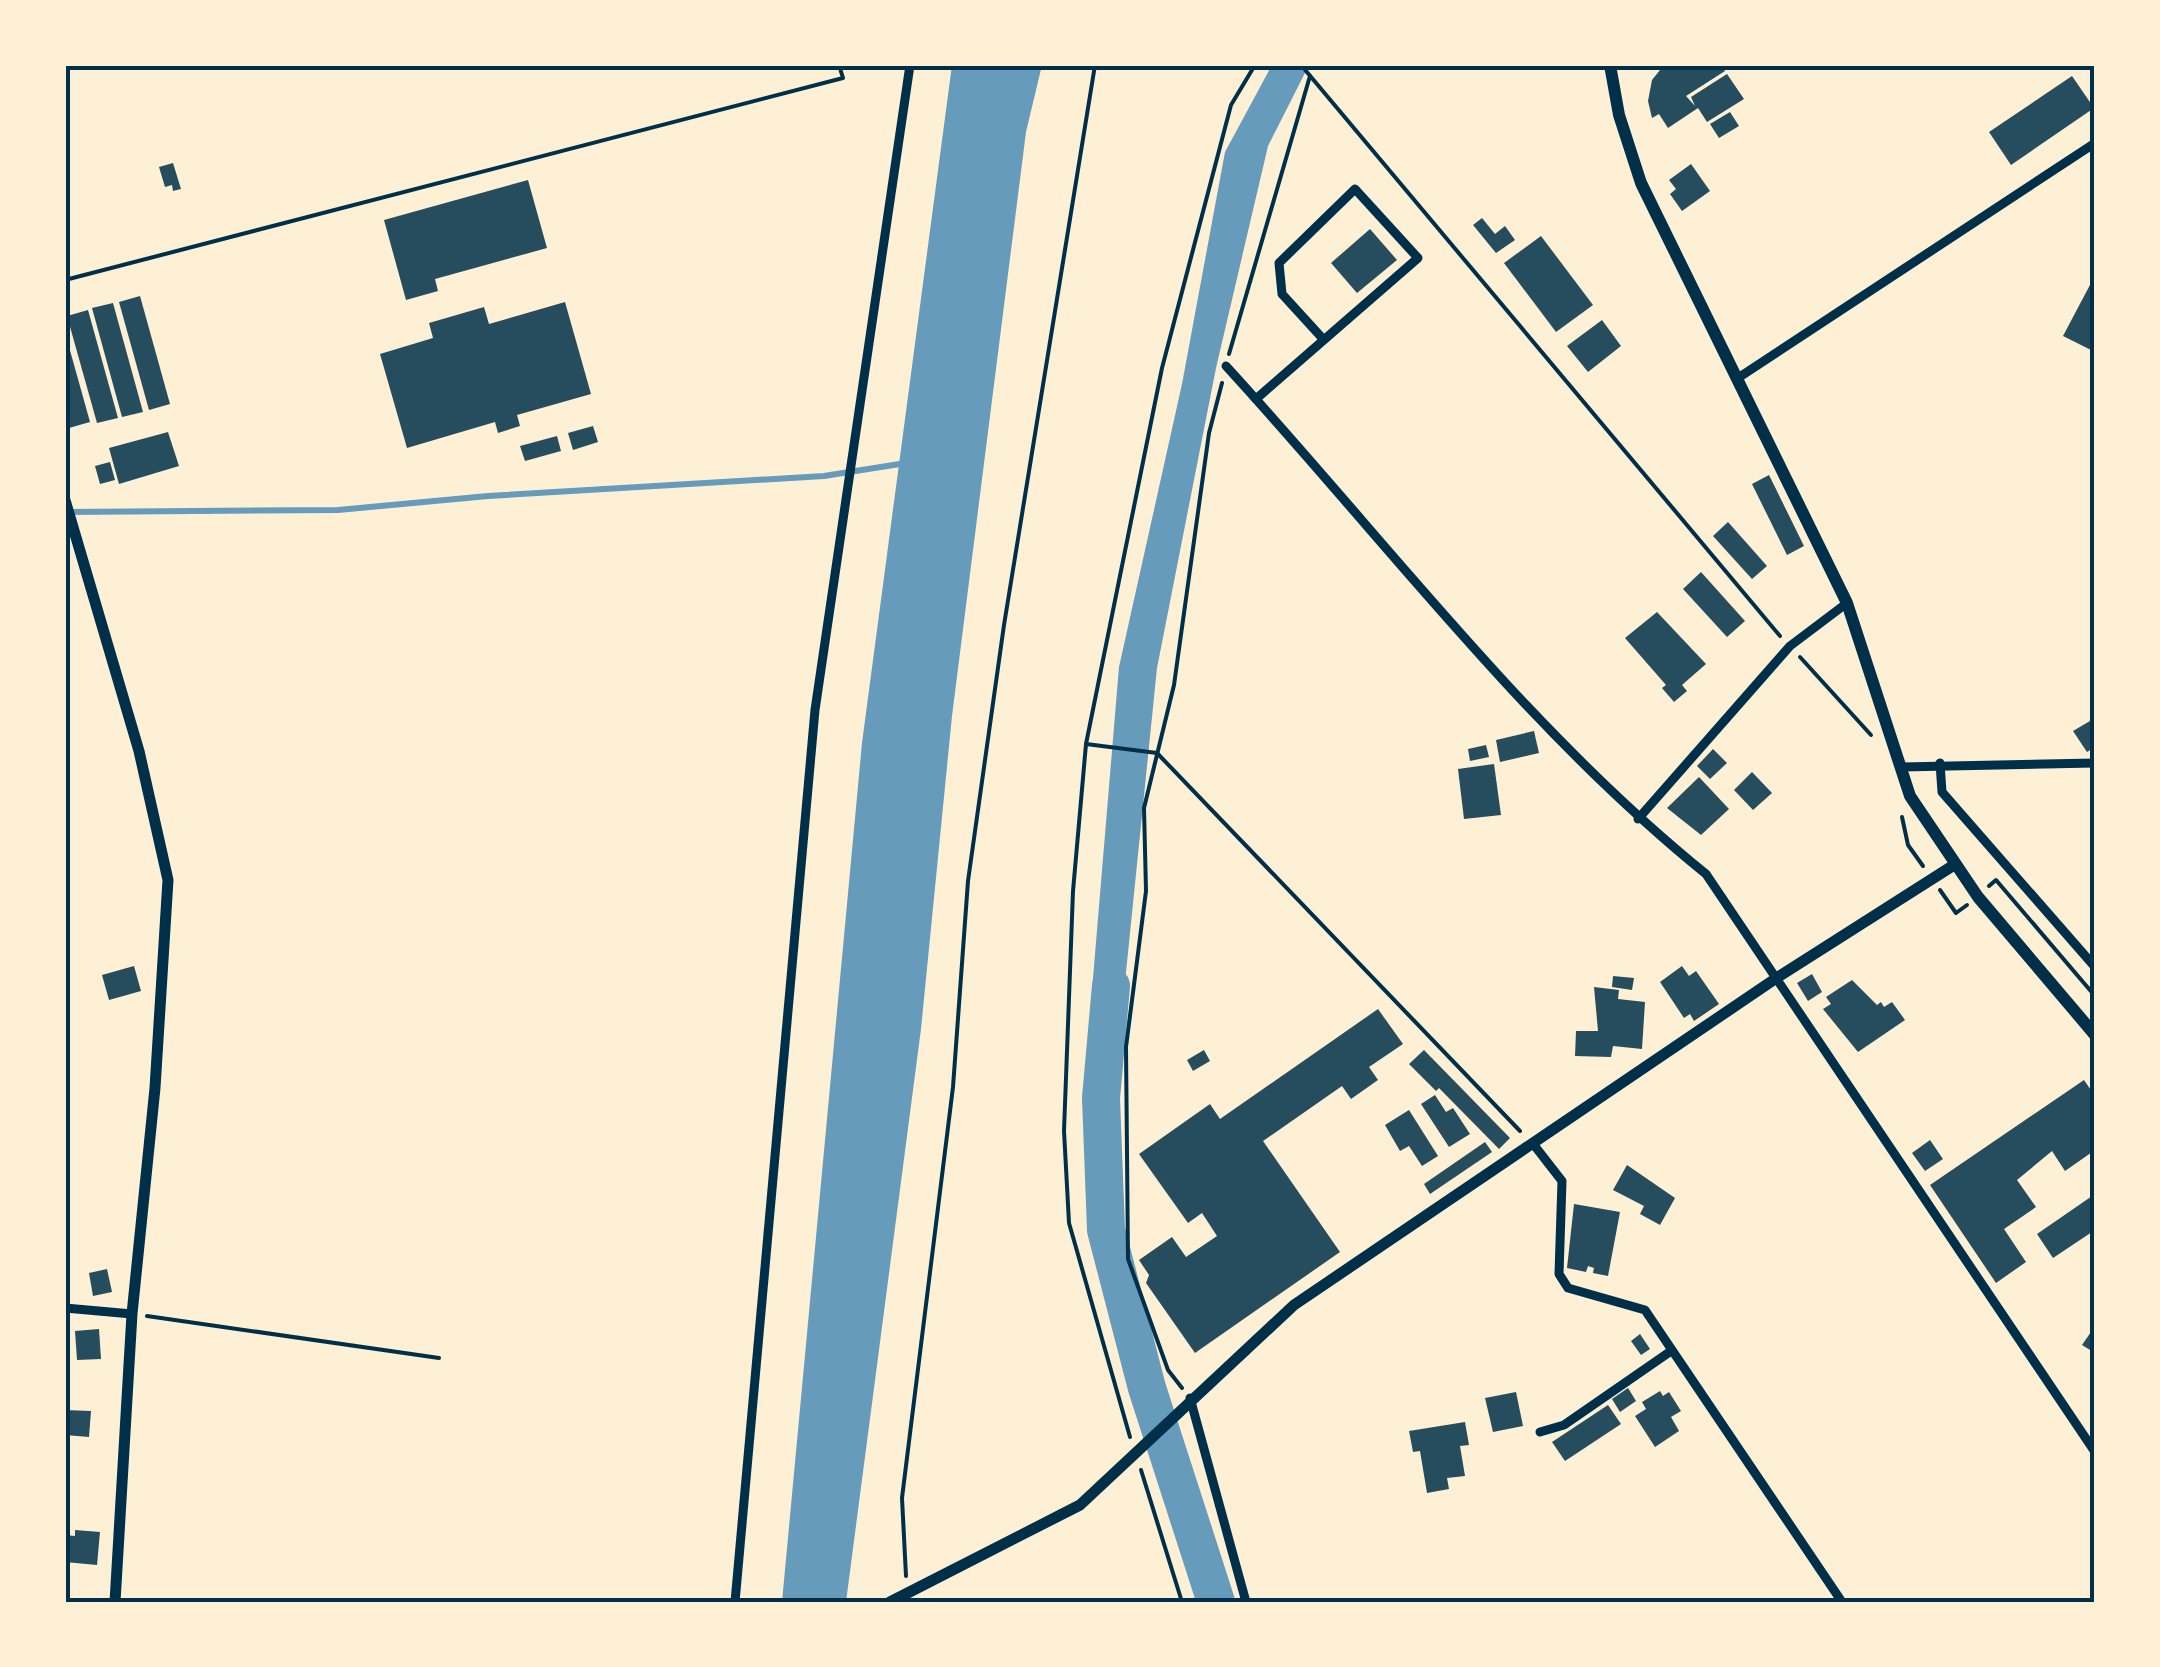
<svg xmlns="http://www.w3.org/2000/svg" width="2160" height="1667" font-family="Montserrat,sans-serif">
	<rect width="100%" height="100%" fill="#fdf0d5"/>
	<g fill="#669bbc">
		<path d="M 952,65 L 1042,65 L 1026,132 L 952,716 L 921,1029 L 846,1602 L 782,1602 L 862,743 Z"/>
		<path d="M 1272,65 L 1309,65 L 1268,146 L 1216,368 L 1157,668 L 1120,1031 L 1088,1038 L 1119,667 L 1182,384 L 1225,152 Z"/>
	</g>
	<g fill="none" stroke-linecap="round" stroke-linejoin="round">
		<path stroke="#669bbc" stroke-width="6" d="M 66,512 L 338,510 L 488,496 L 824,476 L 906,463"/>
		<path stroke="#669bbc" stroke-width="38" d="M 1111,986 L 1101,1098 L 1106,1230 L 1147,1388 L 1216,1602"/>
	</g>
	<g fill="#264d5e">
		<path d="M 1664,65 L 1721,65 L 1725,71 L 1686,96 L 1695,106 L 1691,97 L 1727,74 L 1744,99 L 1707,122 L 1698,108 L 1668,128 L 1659,114 L 1652,118 L 1648,101 L 1652,80 Z"/>
		<path d="M 2072,76 L 2094,108 L 2011,165 L 1989,132 Z"/>
		<path d="M 1730,112 L 1739,126 L 1719,138 L 1710,124 Z"/>
		<path d="M 173,163 L 181,189 L 173,191 L 172,185 L 165,187 L 159,167 Z"/>
		<path d="M 1691,164 L 1710,191 L 1682,211 L 1670,194 L 1676,189 L 1669,180 Z"/>
		<path d="M 528,180 L 547,248 L 435,279 L 438,291 L 406,300 L 384,220 Z"/>
		<path d="M 1482,218 L 1495,234 L 1505,226 L 1515,240 L 1496,253 L 1473,225 Z"/>
		<path d="M 1370,229 L 1397,260 L 1357,293 L 1331,263 Z"/>
		<path d="M 1541,236 L 1593,305 L 1556,332 L 1504,263 Z"/>
		<path d="M 2091,283 L 2095,286 L 2095,352 L 2063,336 Z"/>
		<path d="M 140,296 L 170,404 L 149,410 L 119,302 Z"/>
		<path d="M 565,302 L 591,394 L 517,415 L 520,426 L 498,433 L 495,422 L 407,448 L 380,354 L 433,338 L 429,323 L 484,307 L 489,324 Z"/>
		<path d="M 113,303 L 143,412 L 122,417 L 92,308 Z"/>
		<path d="M 88,310 L 118,418 L 97,423 L 67,316 Z"/>
		<path d="M 1602,320 L 1621,346 L 1588,372 L 1567,346 Z"/>
		<path d="M 66,336 L 90,422 L 69,428 L 65,412 Z"/>
		<path d="M 593,426 L 598,442 L 573,450 L 568,433 Z"/>
		<path d="M 168,432 L 179,466 L 119,484 L 109,448 Z"/>
		<path d="M 557,436 L 561,451 L 525,461 L 520,446 Z"/>
		<path d="M 110,462 L 115,480 L 100,484 L 95,466 Z"/>
		<path d="M 1769,475 L 1804,546 L 1787,555 L 1752,484 Z"/>
		<path d="M 1728,522 L 1767,566 L 1752,579 L 1713,536 Z"/>
		<path d="M 1701,572 L 1745,621 L 1727,637 L 1683,589 Z"/>
		<path d="M 1657,612 L 1706,664 L 1682,685 L 1687,691 L 1674,702 L 1662,688 L 1666,685 L 1625,638 Z"/>
		<path d="M 2095,718 L 2095,747 L 2087,752 L 2073,731 Z"/>
		<path d="M 1534,731 L 1539,753 L 1500,762 L 1496,740 Z"/>
		<path d="M 1486,745 L 1489,757 L 1470,761 L 1468,749 Z"/>
		<path d="M 1713,749 L 1727,763 L 1710,779 L 1697,766 Z"/>
		<path d="M 1494,764 L 1501,815 L 1464,819 L 1458,769 Z"/>
		<path d="M 1752,772 L 1772,793 L 1753,810 L 1734,790 Z"/>
		<path d="M 1699,777 L 1729,809 L 1701,835 L 1667,808 Z"/>
		<path d="M 134,966 L 141,991 L 109,1000 L 102,975 Z"/>
		<path d="M 1682,966 L 1689,976 L 1696,971 L 1719,1004 L 1694,1021 L 1690,1014 L 1684,1018 L 1660,982 Z"/>
		<path d="M 1812,974 L 1822,992 L 1808,1001 L 1797,983 Z"/>
		<path d="M 1613,976 L 1634,978 L 1632,990 L 1612,987 Z"/>
		<path d="M 1852,980 L 1877,1005 L 1881,1002 L 1884,1007 L 1892,1002 L 1905,1020 L 1858,1052 L 1823,1009 L 1831,1004 L 1826,997 Z"/>
		<path d="M 1594,987 L 1619,990 L 1618,999 L 1645,1002 L 1642,1049 L 1613,1046 L 1611,1057 L 1575,1056 L 1576,1031 L 1598,1031 Z"/>
		<path d="M 1378,1009 L 1403,1044 L 1369,1067 L 1378,1080 L 1351,1099 L 1342,1086 L 1263,1141 L 1340,1252 L 1195,1353 L 1146,1283 L 1149,1275 L 1139,1260 L 1172,1237 L 1186,1257 L 1217,1236 L 1202,1213 L 1188,1223 L 1139,1154 L 1210,1104 L 1220,1119 Z"/>
		<path d="M 1204,1050 L 1210,1061 L 1193,1071 L 1187,1060 Z"/>
		<path d="M 1424,1050 L 1510,1138 L 1499,1149 L 1439,1088 L 1436,1091 L 1409,1064 Z"/>
		<path d="M 2084,1080 L 2095,1096 L 2095,1121 L 2090,1124 L 2095,1132 L 2095,1150 L 2065,1171 L 2052,1151 L 2017,1180 L 2036,1207 L 2004,1229 L 2026,1262 L 1996,1283 L 1930,1185 Z"/>
		<path d="M 1435,1095 L 1446,1112 L 1453,1108 L 1470,1134 L 1449,1147 L 1421,1104 Z"/>
		<path d="M 1409,1110 L 1438,1156 L 1422,1166 L 1409,1146 L 1400,1151 L 1385,1125 Z"/>
		<path d="M 1930,1140 L 1943,1159 L 1925,1171 L 1912,1153 Z"/>
		<path d="M 1485,1142 L 1492,1152 L 1430,1194 L 1424,1184 Z"/>
		<path d="M 1627,1165 L 1675,1198 L 1660,1225 L 1640,1214 L 1644,1206 L 1613,1190 Z"/>
		<path d="M 2095,1194 L 2095,1230 L 2053,1258 L 2037,1234 Z"/>
		<path d="M 1574,1204 L 1620,1212 L 1608,1276 L 1593,1273 L 1594,1268 L 1588,1266 L 1586,1272 L 1567,1268 Z"/>
		<path d="M 107,1269 L 112,1292 L 93,1296 L 89,1273 Z"/>
		<path d="M 2095,1326 L 2095,1353 L 2082,1345 Z"/>
		<path d="M 99,1329 L 101,1359 L 77,1360 L 75,1331 Z"/>
		<path d="M 1640,1334 L 1650,1349 L 1641,1355 L 1631,1341 Z"/>
		<path d="M 1628,1388 L 1636,1401 L 1620,1412 L 1612,1399 Z"/>
		<path d="M 1660,1391 L 1663,1396 L 1669,1392 L 1681,1411 L 1671,1417 L 1679,1431 L 1655,1447 L 1635,1416 L 1646,1409 L 1642,1402 Z"/>
		<path d="M 1516,1392 L 1523,1426 L 1493,1432 L 1485,1398 Z"/>
		<path d="M 1608,1405 L 1621,1424 L 1565,1461 L 1552,1442 Z"/>
		<path d="M 65,1410 L 91,1411 L 89,1437 L 65,1435 Z"/>
		<path d="M 1465,1422 L 1469,1445 L 1460,1446 L 1465,1476 L 1447,1478 L 1449,1489 L 1427,1493 L 1420,1451 L 1413,1452 L 1409,1431 Z"/>
		<path d="M 75,1530 L 100,1532 L 97,1565 L 65,1562 L 65,1535 L 75,1536 Z"/>
	</g>
	<g fill="none" stroke-linecap="round" stroke-linejoin="round">
		<g stroke="#003049" stroke-width="4">
			<path d="M 1301,65 L 1780,636"/>
			<path d="M 65,280 L 843,78 L 839,65"/>
			<path d="M 1229,354 L 1310,76"/>
			<path d="M 1800,657 L 1871,735"/>
			<path d="M 1086,744 L 1157,753 L 1520,1131"/>
			<path d="M 1902,817 L 1908,845 L 1923,866"/>
			<path d="M 1989,886 L 1996,880 L 2095,996"/>
			<path d="M 1940,890 L 1956,913 L 1967,905"/>
			<path d="M 147,1316 L 439,1358"/>
			<path d="M 1182,1388 L 1168,1370 L 1128,1259 L 1126,1047 L 1146,891 L 1144,808 L 1174,685 L 1209,433 L 1222,383"/>
			<path d="M 1130,1437 L 1069,1223 L 1064,1131 L 1073,891 L 1086,744 L 1162,368 L 1231,105 L 1255,65"/>
			<path d="M 1141,1470 L 1182,1602"/>
			<path d="M 906,1576 L 902,1498 L 953,1087 L 968,881 L 1004,625 L 1095,65"/>
		</g>
		<g stroke="#003049" stroke-width="9">
			<path d="M 1226,366 C 1383,537 1525,728 1706,874 L 2095,1452"/>
			<path d="M 1738,378 L 2095,143"/>
			<path d="M 1256,399 L 1418,258 L 1355,189 L 1279,263 L 1282,294 L 1324,340"/>
			<path d="M 1940,763 L 1942,792 L 2095,967"/>
			<path d="M 1902,767 L 2095,763"/>
			<path d="M 1638,819 L 1790,646 L 1847,603"/>
			<path d="M 1534,1145 L 1562,1181 L 1559,1274 L 1568,1288 L 1645,1310 L 1842,1602"/>
			<path d="M 65,1308 L 132,1314"/>
			<path d="M 1190,1398 L 1246,1602"/>
			<path d="M 1540,1432 L 1564,1425 L 1671,1351"/>
			<path d="M 735,1602 L 815,710 L 910,65"/>
		</g>
		<g stroke="#003049" stroke-width="11">
			<path d="M 65,500 L 139,751 L 168,880 L 155,1088 L 132,1314 L 115,1602"/>
			<path d="M 890,1602 L 1080,1505 L 1294,1305 L 1775,979 L 1954,865"/>
		</g>
		<path stroke="#003049" stroke-width="12" d="M 1610,65 L 1619,115 L 1641,183 L 1847,603 L 1910,796 L 1978,897 L 2095,1035"/>
	</g>
	<rect width="2160" height="1667" fill="none" stroke="#fdf0d5" stroke-width="135"/>
	<rect x="68" y="68" width="2024" height="1532" fill="none" stroke="#003049" stroke-width="4"/>
</svg>
